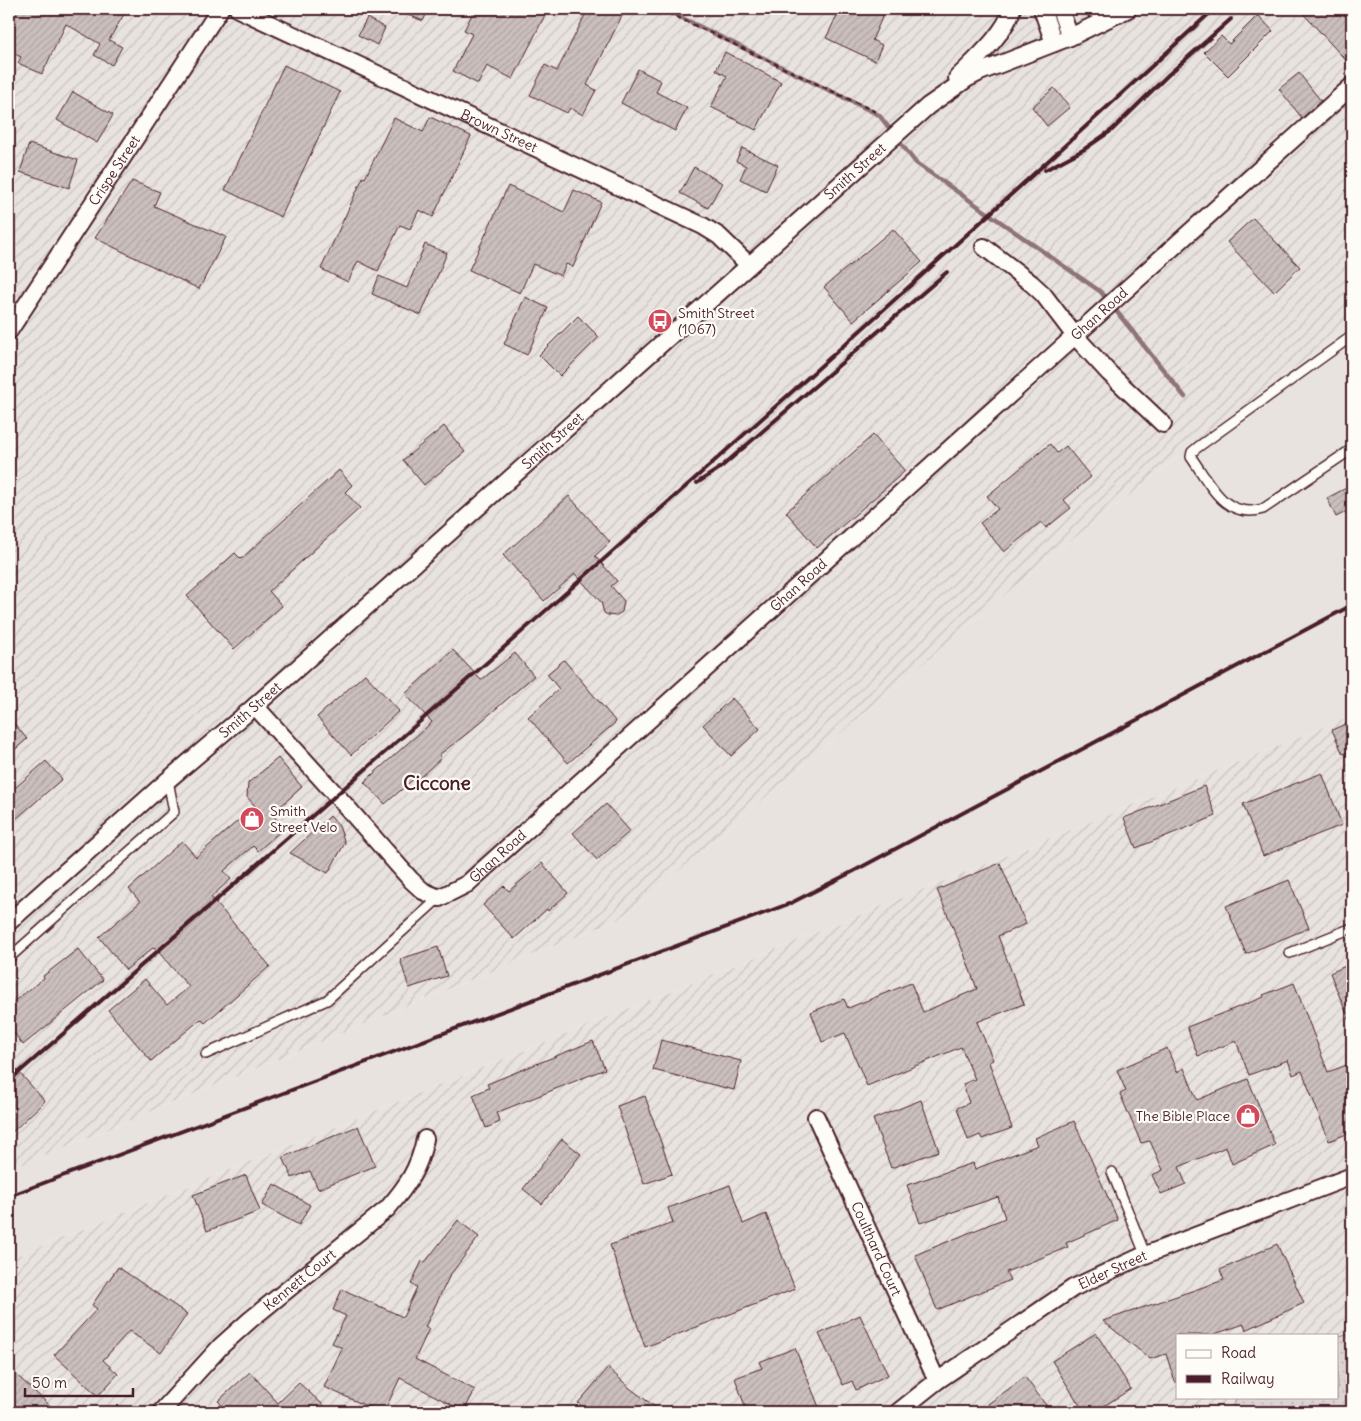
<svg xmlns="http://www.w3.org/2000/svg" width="1361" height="1421" font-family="Delius,sans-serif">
	<defs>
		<pattern id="industrial-furrows" width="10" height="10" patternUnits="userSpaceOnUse" patternTransform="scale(1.25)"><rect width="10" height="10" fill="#e9e3e0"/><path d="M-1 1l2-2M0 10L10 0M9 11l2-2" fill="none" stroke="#c9c2c0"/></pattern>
		<pattern id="grass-dots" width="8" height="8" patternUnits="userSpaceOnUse" patternTransform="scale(1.25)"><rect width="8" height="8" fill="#dcd4d2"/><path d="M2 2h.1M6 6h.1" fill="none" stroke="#beb6b4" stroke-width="1.8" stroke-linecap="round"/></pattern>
		<pattern id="building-hatch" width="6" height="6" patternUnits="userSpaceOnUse" patternTransform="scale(1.25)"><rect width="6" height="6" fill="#cbbfbe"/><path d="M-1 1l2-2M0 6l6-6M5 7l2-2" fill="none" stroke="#b0a4a3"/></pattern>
	</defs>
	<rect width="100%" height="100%" fill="#f6f3ef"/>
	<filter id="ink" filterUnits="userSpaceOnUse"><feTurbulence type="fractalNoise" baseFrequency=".02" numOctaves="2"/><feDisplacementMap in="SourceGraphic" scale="10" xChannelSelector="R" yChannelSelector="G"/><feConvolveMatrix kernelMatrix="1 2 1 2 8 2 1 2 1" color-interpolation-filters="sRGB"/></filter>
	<g filter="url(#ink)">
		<path fill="#e9e3e0" d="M 1352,323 L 1352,716 L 9,1259 L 9,1170 L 624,917 L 1046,560 Z"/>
		<g fill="url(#industrial-furrows)">
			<path d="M 9,9 L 1352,9 L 1352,323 L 1046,560 L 624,917 L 9,1170 Z"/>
			<path d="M 1352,716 L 1352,1333 L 1337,1338 L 1337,1335 L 1177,1335 L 1177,1397 L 1237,1397 L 1231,1412 L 9,1412 L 9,1259 Z"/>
		</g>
		<path fill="url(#grass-dots)" stroke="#937a7e" d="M 1352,1333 L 1352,1412 L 1231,1412 L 1237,1397 L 1337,1397 L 1337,1338 Z"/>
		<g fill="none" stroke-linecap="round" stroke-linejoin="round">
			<path stroke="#8e7378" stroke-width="4.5" d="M 664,9 L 879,115 L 916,163 L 1101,292 L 1185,397"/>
		</g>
		<g fill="url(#building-hatch)" stroke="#4a1f2b">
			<path d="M 18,9 L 127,9 L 109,40 L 122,47 L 112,65 L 94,55 L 100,44 L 66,24 L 42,74 L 18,63 L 21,57 L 9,51 L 9,28 Z"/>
			<path d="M 394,9 L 429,9 L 423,21 Z"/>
			<path d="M 475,9 L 548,9 L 513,79 L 487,66 L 478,84 L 453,71 L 472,34 L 464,30 Z"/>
			<path d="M 588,9 L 612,9 L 623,14 L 587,85 L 596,90 L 583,115 L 570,108 L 567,113 L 530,95 L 545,65 L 557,71 Z"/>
			<path d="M 840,9 L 886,9 L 872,40 L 882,45 L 875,61 L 826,38 Z"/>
			<path d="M 1299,9 L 1352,9 L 1352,67 Z"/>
			<path d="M 1258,15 L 1273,31 L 1228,76 L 1204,52 L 1221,36 L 1229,44 Z"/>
			<path d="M 367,18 L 385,28 L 377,45 L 358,35 Z"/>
			<path d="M 725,52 L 781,82 L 756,130 L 711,107 L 727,76 L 716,70 Z"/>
			<path d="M 284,65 L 340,92 L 281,217 L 225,190 Z"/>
			<path d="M 638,69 L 661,81 L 656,92 L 687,108 L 675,131 L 621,103 Z"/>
			<path d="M 1299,73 L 1321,101 L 1302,118 L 1279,89 Z"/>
			<path d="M 1054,88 L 1070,107 L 1047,126 L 1032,107 Z"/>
			<path d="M 73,92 L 113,115 L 97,143 L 57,120 Z"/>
			<path d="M 430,117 L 471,136 L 433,217 L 419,210 L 410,229 L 400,225 L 378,271 L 358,261 L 348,282 L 321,269 L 363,177 L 365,178 L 394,118 L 423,132 Z"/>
			<path d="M 29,144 L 78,160 L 69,188 L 20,172 Z"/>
			<path d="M 742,148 L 778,165 L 766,191 L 740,179 L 746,166 L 736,161 Z"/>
			<path d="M 694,167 L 722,183 L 708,208 L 680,193 Z"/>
			<path d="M 132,181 L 160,192 L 154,206 L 226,237 L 199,289 L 95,238 Z"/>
			<path d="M 508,186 L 564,212 L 574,190 L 601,202 L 573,267 L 566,264 L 561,276 L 533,264 L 520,293 L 469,270 Z"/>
			<path d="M 1253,218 L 1300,267 L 1274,292 L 1227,242 Z"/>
			<path d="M 893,229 L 922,262 L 853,321 L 824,287 Z"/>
			<path d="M 425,244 L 447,253 L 421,315 L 372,294 L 379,276 L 407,288 Z"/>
			<path d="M 525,297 L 548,308 L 527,355 L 504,344 Z"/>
			<path d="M 578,316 L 599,337 L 560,376 L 539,355 Z"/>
			<path d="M 444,426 L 465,452 L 424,485 L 403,460 Z"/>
			<path d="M 873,435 L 905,471 L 817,548 L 786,512 Z"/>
			<path d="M 1050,444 L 1057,453 L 1066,446 L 1091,477 L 1064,500 L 1071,508 L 1046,528 L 1041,522 L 1004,552 L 980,523 L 998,509 L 987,496 Z"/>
			<path d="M 339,470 L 352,485 L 345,492 L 360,508 L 269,591 L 282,606 L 234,649 L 187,596 L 235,553 L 241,559 Z"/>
			<path d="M 1352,485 L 1352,509 L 1336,517 L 1327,498 Z"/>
			<path d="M 569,496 L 610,542 L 595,556 L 617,581 L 611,586 L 624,601 L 622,612 L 615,616 L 608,615 L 604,613 L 601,602 L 575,574 L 544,601 L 503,555 Z"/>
			<path d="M 453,650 L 481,680 L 515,653 L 534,676 L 469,732 L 439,755 L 441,758 L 418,779 L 416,777 L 385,804 L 364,782 L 432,722 L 405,694 Z"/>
			<path d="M 564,660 L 616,722 L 568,763 L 528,717 L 559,689 L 547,674 Z"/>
			<path d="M 365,674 L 399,711 L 351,755 L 317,717 Z"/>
			<path d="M 732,698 L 760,729 L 731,756 L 703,725 Z"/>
			<path d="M 9,717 L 27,739 L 9,755 Z"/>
			<path d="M 1352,721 L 1352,750 L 1343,754 L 1332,730 Z"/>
			<path d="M 278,758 L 302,787 L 272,814 L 284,828 L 258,851 L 253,846 L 224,871 L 231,879 L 211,897 L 270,966 L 205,1023 L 201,1019 L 151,1061 L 108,1010 L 145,979 L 167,1005 L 189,987 L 154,947 L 126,970 L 99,937 L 140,902 L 129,889 L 182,841 L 196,857 L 255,806 L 247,797 L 248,783 Z"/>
			<path d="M 46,761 L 62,779 L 9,825 L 9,793 Z"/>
			<path d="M 1322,773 L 1342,825 L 1263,856 L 1243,804 Z"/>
			<path d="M 1204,786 L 1216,816 L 1136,848 L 1124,818 Z"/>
			<path d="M 606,804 L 630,831 L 597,860 L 573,833 Z"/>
			<path d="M 330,816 L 339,826 L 345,843 L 328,873 L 290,853 Z"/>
			<path d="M 542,863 L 568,893 L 548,911 L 547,909 L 514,939 L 483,905 L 504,886 L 509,891 Z"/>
			<path d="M 1000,863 L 1026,924 L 998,936 L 1024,1004 L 977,1022 L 993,1060 L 989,1062 L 1012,1128 L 982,1139 L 980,1135 L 968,1140 L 957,1108 L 969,1103 L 963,1084 L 975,1079 L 961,1047 L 867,1086 L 845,1033 L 822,1042 L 811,1012 L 844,999 L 848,1008 L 911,983 L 923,1012 L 977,989 L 963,951 L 937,890 Z"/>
			<path d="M 1289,880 L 1309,928 L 1246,954 L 1226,906 Z"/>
			<path d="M 438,947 L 447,976 L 409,988 L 400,959 Z"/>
			<path d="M 78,949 L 103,980 L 23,1045 L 9,1026 L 9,1005 L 44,978 L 43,976 Z"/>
			<path d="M 1352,963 L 1352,1027 L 1330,973 Z"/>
			<path d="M 1294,983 L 1328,1072 L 1352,1063 L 1352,1132 L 1329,1141 L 1302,1071 L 1293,1075 L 1288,1060 L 1249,1075 L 1236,1041 L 1198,1056 L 1187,1027 L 1264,997 L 1263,995 Z"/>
			<path d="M 661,1040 L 741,1061 L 734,1090 L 653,1070 Z"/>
			<path d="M 593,1041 L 605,1069 L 496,1113 L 500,1122 L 486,1128 L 473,1095 L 489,1088 L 487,1084 Z"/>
			<path d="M 1167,1048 L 1177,1072 L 1184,1068 L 1197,1100 L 1248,1079 L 1275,1145 L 1232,1164 L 1226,1147 L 1179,1167 L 1186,1184 L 1161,1194 L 1152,1175 L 1163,1170 L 1150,1141 L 1141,1143 L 1120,1094 L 1126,1091 L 1117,1070 Z"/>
			<path d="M 9,1061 L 45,1101 L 9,1135 Z"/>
			<path d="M 645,1096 L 672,1174 L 644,1184 L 617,1106 Z"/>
			<path d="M 921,1100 L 939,1151 L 891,1168 L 873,1119 Z"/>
			<path d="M 1074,1121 L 1118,1220 L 1066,1243 L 1068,1247 L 1006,1272 L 1010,1280 L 937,1310 L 915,1255 L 1005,1218 L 998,1197 L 920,1223 L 907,1185 L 973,1163 L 975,1169 L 1038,1145 L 1035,1138 Z"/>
			<path d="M 358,1126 L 375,1166 L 318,1189 L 310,1171 L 292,1178 L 283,1157 Z"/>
			<path d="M 562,1139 L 581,1154 L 542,1204 L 523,1189 Z"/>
			<path d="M 246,1175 L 260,1211 L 207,1231 L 193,1195 Z"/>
			<path d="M 274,1184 L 310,1205 L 299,1225 L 262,1205 Z"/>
			<path d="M 730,1185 L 743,1224 L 766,1214 L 795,1289 L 645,1347 L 610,1245 L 673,1223 L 668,1208 Z"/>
			<path d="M 458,1220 L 479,1237 L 450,1275 L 425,1327 L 429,1329 L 415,1359 L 475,1390 L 464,1411 L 400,1378 L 384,1412 L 380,1412 L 324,1387 L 342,1348 L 332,1343 L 346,1316 L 333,1310 L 342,1289 L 403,1317 L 417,1287 L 411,1284 L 422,1261 L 425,1262 Z"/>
			<path d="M 1277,1244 L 1304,1303 L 1246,1330 L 1244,1324 L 1212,1335 L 1177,1335 L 1177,1382 L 1175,1382 L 1166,1354 L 1150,1359 L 1103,1321 L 1224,1280 L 1220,1270 Z"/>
			<path d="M 118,1267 L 187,1314 L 161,1353 L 129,1331 L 103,1360 L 118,1374 L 98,1396 L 54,1355 L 97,1309 L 92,1305 Z"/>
			<path d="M 860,1315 L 888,1375 L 856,1390 L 852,1381 L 843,1385 L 819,1334 Z"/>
			<path d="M 1096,1333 L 1131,1389 L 1094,1412 L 1084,1412 L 1052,1361 Z"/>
			<path d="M 795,1348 L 821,1412 L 747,1412 L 735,1378 L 762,1368 L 759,1362 Z"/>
			<path d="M 9,1368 L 57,1412 L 9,1412 Z"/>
			<path d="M 608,1368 L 631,1389 L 662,1412 L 589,1412 L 578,1403 Z"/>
			<path d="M 250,1372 L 278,1403 L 299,1383 L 331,1412 L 229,1412 L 218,1401 Z"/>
			<path d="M 1025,1377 L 1051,1412 L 994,1412 L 988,1404 Z"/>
		</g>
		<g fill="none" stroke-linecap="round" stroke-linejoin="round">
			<defs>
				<g id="service">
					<path d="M 1352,336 L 1198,447 L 1192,452 L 1191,457 C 1210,484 1225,520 1263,509 L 1352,449"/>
					<path d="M 1290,953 L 1352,928"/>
					<path d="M 9,958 L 174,812 L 168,780"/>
					<path d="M 206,1054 L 327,1000 L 439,898"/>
					<path d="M 1112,1172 L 1145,1254"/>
				</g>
				<g id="minor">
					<path id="s1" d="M 238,9 L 703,226 L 719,236 L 749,265"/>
					<path d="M 1042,9 L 1054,43"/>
					<path d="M 1060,9 L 1070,37"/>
					<path d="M 1094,9 L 1119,14"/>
					<path d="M 957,78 C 974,61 1006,33 1012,9"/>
					<path d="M 984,247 L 1031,283 L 1043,294 L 1075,336 L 1109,373 L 1163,424"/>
					<path id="s2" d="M 9,331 L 220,9"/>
					<path id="s3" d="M 255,706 L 337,796 L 411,880 L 423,891 L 439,898 L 467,884 L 1352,86"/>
					<path id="s4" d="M 9,922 L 168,780 L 255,706 L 928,106 L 968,78 L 980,72 L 1070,37 L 1128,9"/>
					<path id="s5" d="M 816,1117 L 937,1381"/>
					<path id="s6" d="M 161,1412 L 221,1346 L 250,1320 L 387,1209 C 407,1186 419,1169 425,1139"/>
					<path id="s7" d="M 898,1412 L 937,1381 L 1073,1288 L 1140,1257 L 1352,1176"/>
				</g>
			</defs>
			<use href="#service" stroke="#4a1f2b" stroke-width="12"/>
			<use href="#minor" stroke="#4a1f2b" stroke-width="20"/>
			<path stroke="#4a1f2b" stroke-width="2.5" stroke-dasharray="5 4" stroke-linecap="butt" d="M 660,9 L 876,112"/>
			<use href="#service" stroke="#fdfcf7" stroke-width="9"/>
			<use href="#minor" stroke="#fdfcf7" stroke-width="16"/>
			<g stroke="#4a1f2b" stroke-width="4">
				<path d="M 1045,170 L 1083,150 L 1112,130 L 1168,75 L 1231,19"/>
				<path d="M 697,483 L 720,468 L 947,272"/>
				<path d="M 9,1081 C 414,728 819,373 1214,9"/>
				<path d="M 9,1196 L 791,903 L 854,871 L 1352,605"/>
			</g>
		</g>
	</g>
	<defs>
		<symbol id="bus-disc" viewBox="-11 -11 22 22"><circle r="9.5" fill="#d1495b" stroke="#fdfcf7"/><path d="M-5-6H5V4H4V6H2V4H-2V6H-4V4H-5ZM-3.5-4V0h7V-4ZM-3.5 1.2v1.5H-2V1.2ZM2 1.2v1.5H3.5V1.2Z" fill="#fff"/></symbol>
		<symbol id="shop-disc" viewBox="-11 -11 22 22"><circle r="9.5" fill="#d1495b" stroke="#fdfcf7"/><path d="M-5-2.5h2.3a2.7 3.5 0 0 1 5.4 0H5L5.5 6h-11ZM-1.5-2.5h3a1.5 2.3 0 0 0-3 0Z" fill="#fff"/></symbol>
	</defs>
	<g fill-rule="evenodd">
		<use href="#bus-disc" x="646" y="307" width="28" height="28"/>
		<use href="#shop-disc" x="238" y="805" width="28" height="28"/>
		<use href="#shop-disc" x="1234" y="1102" width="28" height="28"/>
	</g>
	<g text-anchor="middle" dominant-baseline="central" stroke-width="4.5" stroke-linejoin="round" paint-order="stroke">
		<g font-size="14" fill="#4a1f2b" stroke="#fdfcf7">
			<text stroke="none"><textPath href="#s1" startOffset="288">Brown Street</textPath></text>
			<text stroke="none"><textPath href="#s2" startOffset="192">Crispe Street</textPath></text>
			<text stroke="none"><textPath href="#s4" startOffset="1131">Smith Street</textPath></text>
			<text stroke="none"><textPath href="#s3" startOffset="1150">Ghan Road</textPath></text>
			<text stroke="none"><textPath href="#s4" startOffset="726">Smith Street</textPath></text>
			<text stroke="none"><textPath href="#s3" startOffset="745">Ghan Road</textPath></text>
			<text stroke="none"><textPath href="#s4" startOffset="321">Smith Street</textPath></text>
			<text stroke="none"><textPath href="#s3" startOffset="340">Ghan Road</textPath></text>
			<text stroke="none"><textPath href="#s5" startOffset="145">Coulthard Court</textPath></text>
			<text stroke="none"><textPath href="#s7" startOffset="258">Elder Street</textPath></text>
			<text stroke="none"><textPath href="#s6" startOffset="192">Kennett Court</textPath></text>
		</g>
		<g font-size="14" fill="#4a1f2b" stroke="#fdfcf7" text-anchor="start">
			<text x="678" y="313">Smith Street<tspan x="678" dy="16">(1067)</tspan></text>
			<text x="270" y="811">Smith<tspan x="270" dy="16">Street Velo</tspan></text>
			<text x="1230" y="1116" text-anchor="end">The Bible Place</text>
		</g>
		<g font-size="19" font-weight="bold" fill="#4a1f2b" stroke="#fdfcf7">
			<text x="437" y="783">Ciccone</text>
		</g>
	</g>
	<rect width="1361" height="1421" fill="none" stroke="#fdfcf7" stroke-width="30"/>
	<rect x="15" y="15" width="1331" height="1391" fill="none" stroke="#4a1f2b" stroke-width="2" filter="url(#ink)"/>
	<rect x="1176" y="1334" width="162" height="65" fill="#fdfcf7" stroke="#b5a4a5"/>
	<rect x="1186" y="1350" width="25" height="8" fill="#fdfcf7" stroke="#b5a4a5"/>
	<text x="1221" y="1358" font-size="15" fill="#4a1f2b">Road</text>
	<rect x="1186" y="1375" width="25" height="8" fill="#4a1f2b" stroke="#b5a4a5"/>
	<text x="1221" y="1384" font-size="15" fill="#4a1f2b">Railway</text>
	<path d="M25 1388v8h108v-8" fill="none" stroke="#4a1f2b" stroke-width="2.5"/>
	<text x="32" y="1388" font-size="15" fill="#4a1f2b" stroke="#fdfcf7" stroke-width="4" paint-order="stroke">50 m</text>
</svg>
